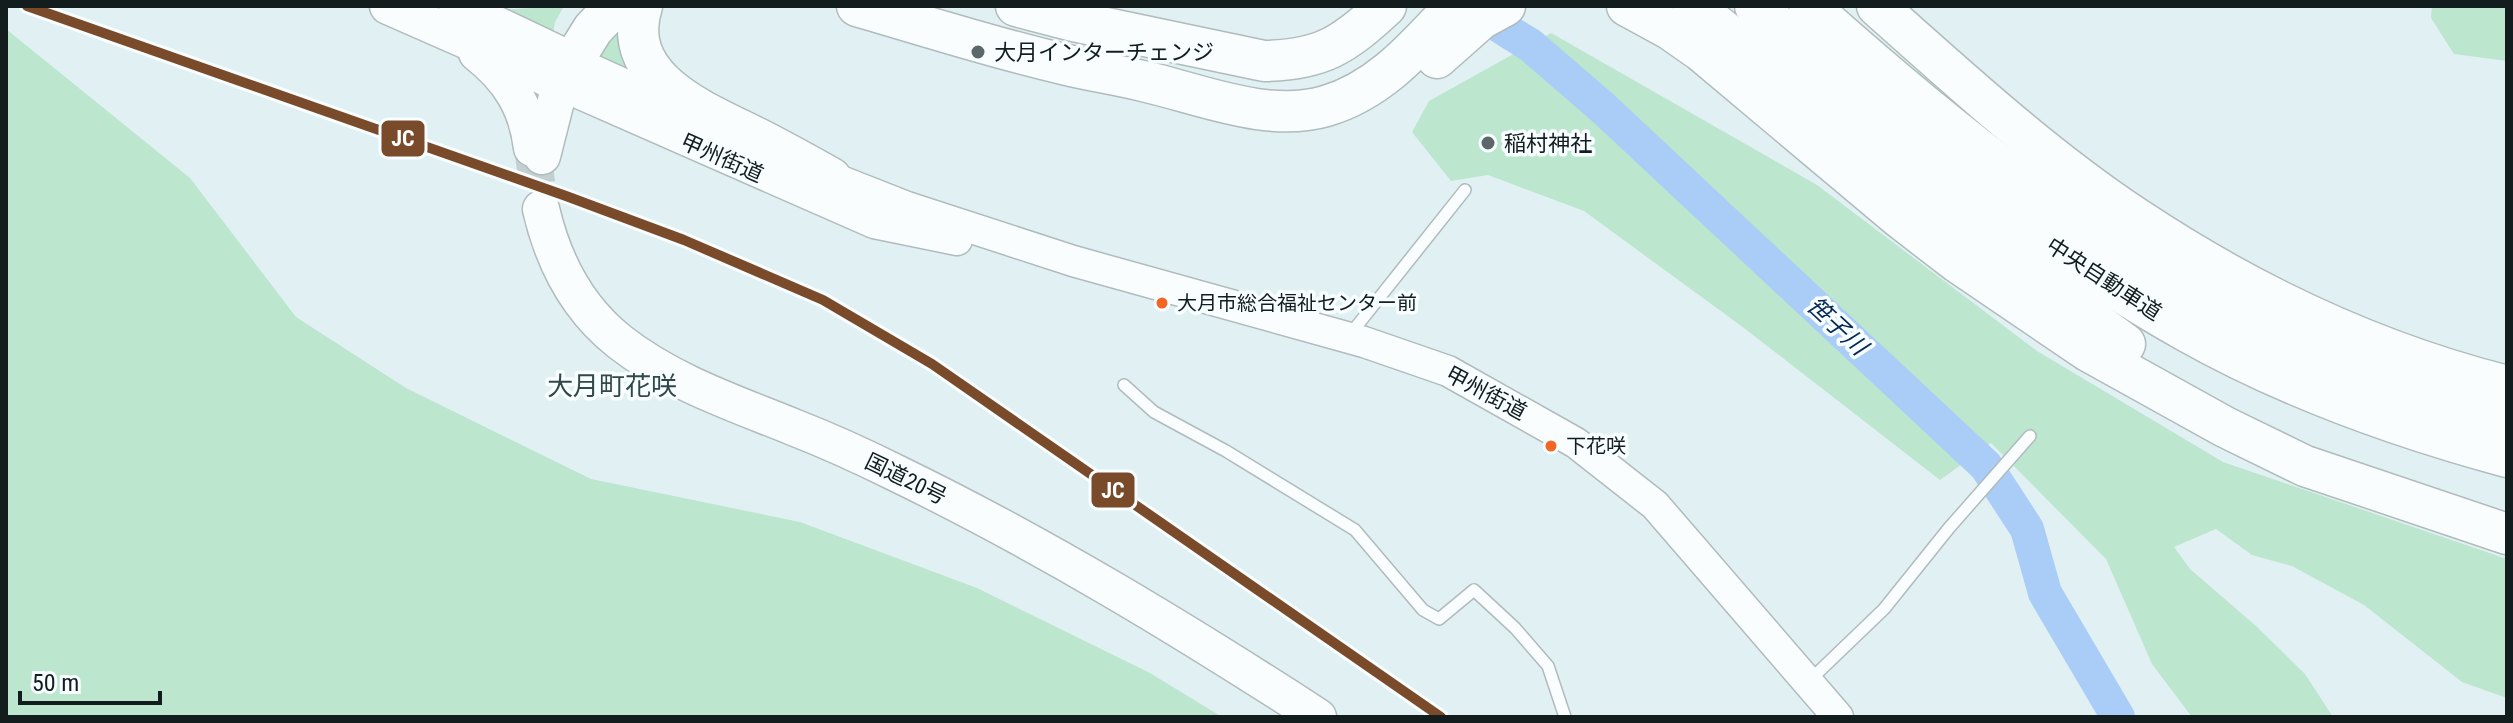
<svg xmlns="http://www.w3.org/2000/svg" width="2513" height="723" font-family="'Roboto Condensed','Noto Sans JP',sans-serif">
	<rect width="100%" height="100%" fill="#e1f0f2"/>
	<g fill="#bce6ce">
		<path d="M 564,6 L 555,22 L 553,34 L 500,10 Z"/>
		<path d="M 626,6 L 638,74 L 589,51 Z"/>
		<path d="M 2432,6 L 2507,6 L 2507,61 L 2454,54 L 2431,18 Z"/>
		<path d="M 6,29 L 190,178 L 296,317 L 406,388 L 591,479 L 800,522 L 977,588 L 1150,673 L 1222,717 L 6,717 Z"/>
		<path d="M 1551,33 L 1817,185 L 2037,351 L 2223,462 L 2507,559 L 2507,698 L 2462,682 L 2364,605 L 2292,566 L 2252,555 L 2216,529 L 2174,547 L 2190,569 L 2256,626 L 2305,674 L 2333,717 L 2192,717 L 2152,664 L 2106,559 L 1991,443 L 1940,480 L 1744,328 L 1584,211 L 1488,175 L 1451,181 L 1412,132 L 1429,101 Z"/>
	</g>
	<g fill="none" stroke-linecap="round" stroke-linejoin="round">
		<path stroke="#aacdf7" stroke-width="34" d="M 1468,6 L 1530,45 L 1602,107 L 1986,466 L 2027,529 L 2045,593 L 2118,717"/>
		<path stroke="#c2d0d2" stroke-width="36" stroke-dasharray="36 18" stroke-linecap="butt" d="M 532,148 L 541,209"/>
		<defs>
			<g id="service">
				<path d="M 1353,336 L 1356,327 L 1465,190"/>
				<path d="M 1124,385 L 1154,412 L 1226,451 L 1355,530 L 1423,610 L 1439,619 L 1474,590 L 1515,628 L 1548,666 L 1565,717"/>
				<path d="M 1808,682 L 1884,609 L 1949,528 L 2030,436"/>
			</g>
			<g id="secondary">
				<path d="M 573,61 L 685,112"/>
				<path d="M 560,85 L 874,223 L 957,240"/>
				<path d="M 813,170 L 907,207 L 1073,261 L 1364,342 L 1448,371 L 1576,443 L 1655,505 L 1838,717"/>
			</g>
			<g id="trunk">
				<path d="M 388,6 L 518,63 L 560,85"/>
				<path d="M 457,6 L 573,61 L 560,85 L 542,156"/>
				<path d="M 477,53 C 510,79 527,107 532,148"/>
				<path d="M 541,209 C 553,261 578,309 620,342 C 671,382 734,403 793,427 C 829,441 864,457 898,474 C 1044,545 1182,629 1318,717"/>
			</g>
			<g id="motorway">
				<path d="M 642,6 C 619,79 703,111 755,137 C 781,150 806,164 831,178"/>
				<path d="M 857,6 C 926,26 994,48 1063,64 C 1091,71 1119,75 1147,82 C 1203,95 1268,123 1326,106 C 1381,90 1417,46 1455,6"/>
				<path d="M 1016,6 L 1073,21 L 1264,61 C 1322,60 1344,45 1386,6"/>
				<path d="M 1627,6 L 1671,30 L 1701,51 L 1900,218 L 1957,262 L 2088,351 L 2225,427 L 2305,466 L 2507,534"/>
				<path d="M 1693,6 L 1985,242 L 2125,344"/>
				<path d="M 1755,6 C 1890,124 2029,243 2186,331 C 2287,388 2396,427 2507,457"/>
				<path d="M 1809,6 C 1950,132 2107,259 2279,339 C 2353,373 2429,399 2507,421"/>
				<path d="M 1877,6 C 1960,80 2044,157 2136,218 C 2249,293 2376,353 2507,386"/>
				<path d="M 1437,58 L 1481,19 L 1505,6"/>
				<path d="M 573,61 L 593,29 L 615,6"/>
			</g>
		</defs>
		<use href="#service" stroke="#b0bbbd" stroke-width="14"/>
		<use href="#secondary" stroke="#b0bbbd" stroke-width="33"/>
		<use href="#trunk" stroke="#b0bbbd" stroke-width="39"/>
		<use href="#motorway" stroke="#b0bbbd" stroke-width="43"/>
		<use href="#service" stroke="#fafdfd" stroke-width="11"/>
		<use href="#secondary" stroke="#fafdfd" stroke-width="30"/>
		<use href="#trunk" stroke="#fafdfd" stroke-width="36"/>
		<use href="#motorway" stroke="#fafdfd" stroke-width="40"/>
		<defs>
			<path id="rail-1" d="M 27,6 L 566,196 L 684,240 L 823,300 L 932,364 L 1441,717"/>
		</defs>
		<use href="#rail-1" stroke="#f8feff" stroke-width="16"/>
		<use href="#rail-1" stroke="#7a4b2a" stroke-width="10"/>
	</g>
	<g fill="#5b6768" stroke="#f8feff" stroke-width="3">
		<circle cx="978" cy="52" r="8"/>
		<circle cx="1488" cy="143" r="8"/>
	</g>
	<g fill="#f26522" stroke="#f8feff" stroke-width="3">
		<circle cx="1162" cy="303" r="7"/>
		<circle cx="1551" cy="446" r="7"/>
	</g>
	<g text-anchor="middle" dominant-baseline="central" stroke-width="7" stroke-linejoin="round" paint-order="stroke">
		<g font-size="20" fill="#131d1e" stroke="#f8feff" text-anchor="start">
			<text x="1177" y="303">大月市総合福祉センター前</text>
			<text x="1566" y="446">下花咲</text>
		</g>
		<g font-size="22" fill="#131d1e" stroke="#f8feff" text-anchor="start">
			<text x="994" y="52">大月インターチェンジ</text>
			<text x="1504" y="143">稲村神社</text>
		</g>
		<g font-size="22" fill="#131d1e" stroke="#f8feff">
			<text transform="translate(722 158) rotate(24)">甲州街道</text>
			<text transform="translate(2104 279) rotate(33)">中央自動車道</text>
			<text transform="translate(1486 393) rotate(28)">甲州街道</text>
			<text transform="translate(906 479) rotate(26)">国道20号</text>
		</g>
		<g font-size="24" font-style="italic" fill="#052955" stroke="#f8feff">
			<text transform="translate(1837 326) rotate(43)">笹子川</text>
		</g>
		<g font-size="26" fill="#31484b" stroke="#f8feff">
			<text x="612" y="386">大月町花咲</text>
		</g>
	</g>
	<g stroke="#f8feff" stroke-width="3">
		<rect x="380" y="119" width="46" height="39" rx="8" fill="#7a4b2a"/>
		<rect x="1090" y="471" width="46" height="38" rx="8" fill="#7a4b2a"/>
	</g>
	<g font-size="22" text-anchor="middle" font-weight="bold" fill="#fff">
		<text x="403" y="146">JC</text>
		<text x="1113" y="498">JC</text>
	</g>
	<rect width="2513" height="723" fill="none" stroke="#131d1e" stroke-width="16"/>
	<path d="M20 691v12h140v-12" fill="none" stroke="#131d1e" stroke-width="4"/>
	<text x="32" y="691" font-size="24" fill="#131d1e" stroke="#f8feff" stroke-width="6" paint-order="stroke">50 m</text>
</svg>
